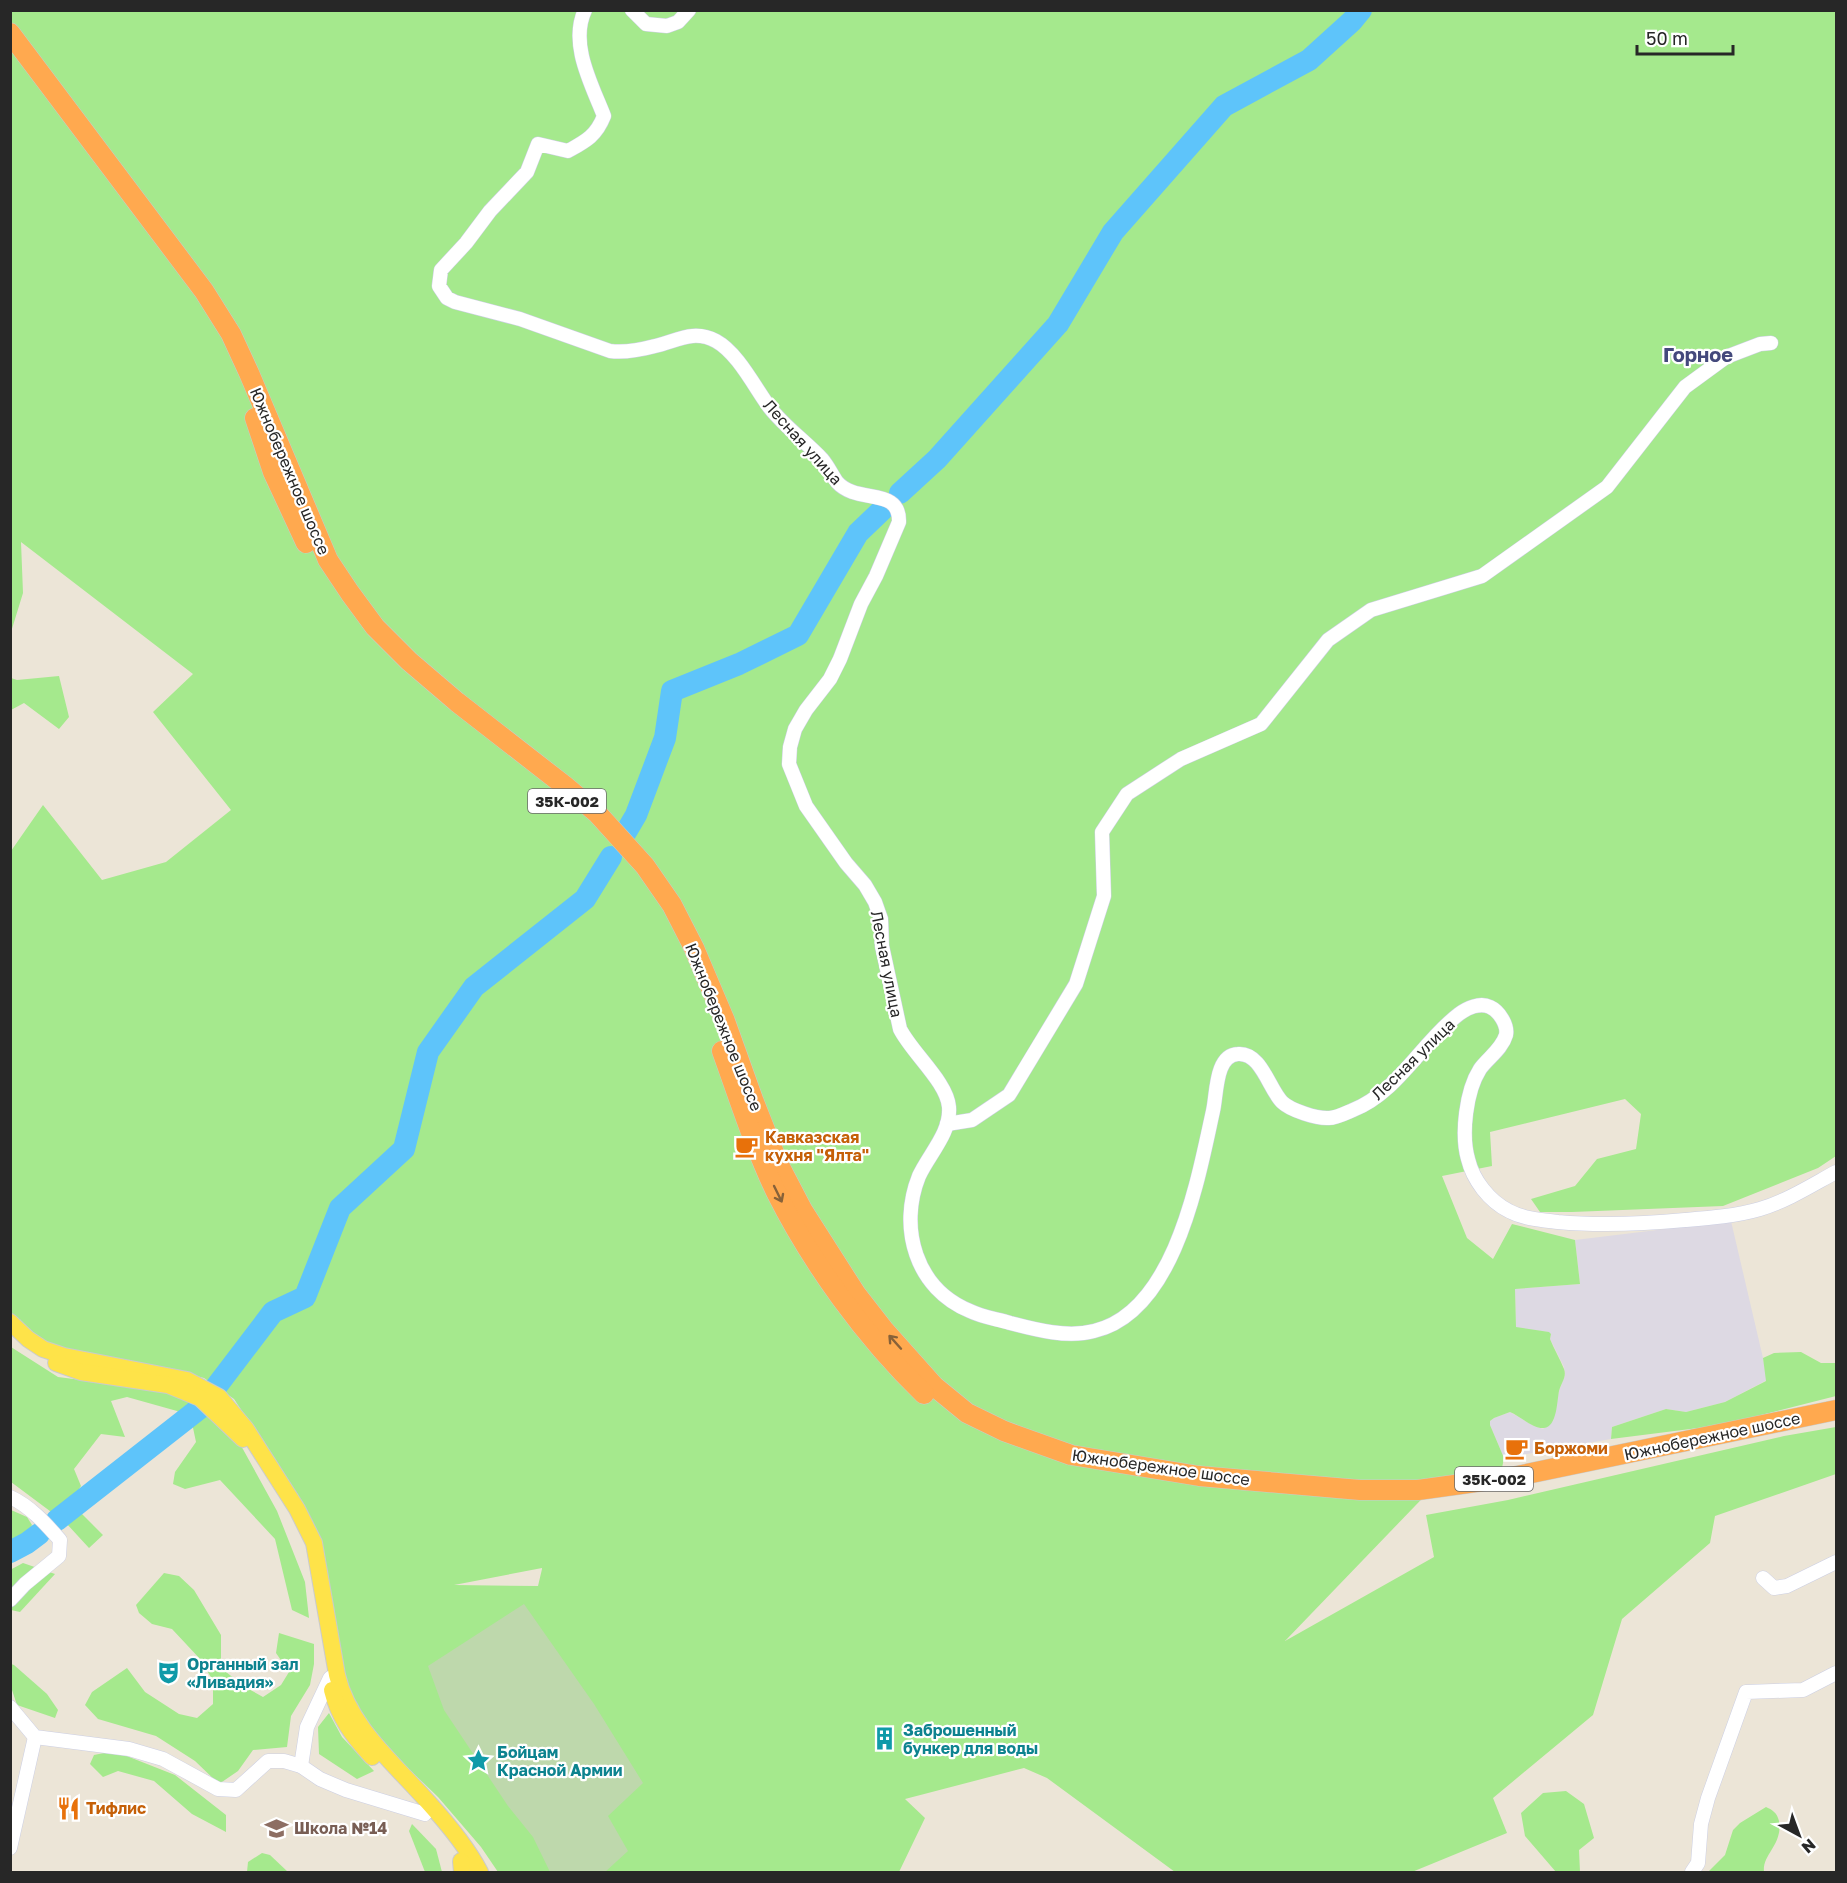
<svg xmlns="http://www.w3.org/2000/svg" width="1847" height="1883" font-family="'Golos Text',sans-serif">
	<rect width="100%" height="100%" fill="#ece5d7"/>
	<path fill="#ddd9e3" d="M 1731,1221 L 1763,1358 L 1767,1380 L 1725,1402 L 1686,1412 L 1666,1409 L 1612,1427 L 1611,1439 L 1504,1458 L 1490,1425 L 1490,1421 L 1494,1418 L 1510,1412 L 1534,1426 L 1543,1429 L 1553,1421 L 1559,1391 L 1565,1375 L 1564,1367 L 1550,1339 L 1551,1334 L 1548,1332 L 1516,1328 L 1515,1289 L 1580,1284 L 1575,1240 Z"/>
	<g fill="#a5e98d" fill-rule="evenodd">
		<path d="M 11,11 L 1836,11 L 1836,1156 L 1818,1168 L 1723,1206 L 1572,1212 L 1540,1212 L 1531,1199 L 1575,1186 L 1597,1159 L 1636,1149 L 1641,1114 L 1625,1099 L 1490,1132 L 1492,1166 L 1442,1176 L 1467,1238 L 1493,1259 L 1512,1224 L 1575,1240 L 1580,1284 L 1515,1289 L 1516,1327 L 1549,1332 L 1551,1334 L 1550,1339 C 1554,1349 1560,1359 1564,1369 C 1567,1377 1561,1383 1559,1391 C 1557,1401 1557,1427 1544,1428 C 1533,1429 1520,1416 1510,1412 L 1494,1418 L 1490,1421 L 1490,1425 L 1504,1458 L 1501,1473 L 1441,1479 L 1285,1641 L 1434,1557 L 1426,1515 L 1508,1500 L 1784,1436 L 1836,1427 L 1836,1474 L 1715,1516 L 1710,1543 L 1622,1619 L 1593,1715 L 1493,1798 L 1507,1833 L 1412,1872 L 1175,1872 L 1047,1778 L 1024,1768 L 905,1799 L 925,1818 L 899,1872 L 498,1872 L 481,1847 L 438,1797 L 380,1741 L 353,1701 L 340,1659 L 296,1493 L 234,1399 L 204,1378 L 158,1366 L 52,1347 L 26,1331 L 11,1314 L 11,851 L 43,805 L 102,880 L 166,862 L 231,810 L 153,712 L 193,674 L 21,542 L 23,593 L 11,632 ZM 542,1569 L 538,1586 L 454,1585 L 542,1568 Z"/>
		<path d="M 59,676 L 69,717 L 59,729 L 24,703 L 11,710 L 11,678 L 17,680 Z"/>
		<path d="M 11,1347 L 58,1377 L 176,1392 L 213,1410 L 239,1442 L 277,1511 L 305,1582 L 309,1618 L 292,1610 L 275,1539 L 220,1480 L 185,1489 L 173,1484 L 175,1472 L 196,1442 L 192,1423 L 177,1411 L 127,1397 L 111,1401 L 125,1437 L 101,1434 L 74,1469 L 81,1486 L 70,1502 L 103,1535 L 89,1548 L 66,1523 L 11,1482 Z"/>
		<path d="M 1801,1352 L 1821,1363 L 1836,1363 L 1836,1396 L 1722,1425 L 1611,1439 L 1612,1427 L 1666,1409 L 1686,1412 L 1725,1402 L 1766,1381 L 1763,1358 L 1774,1353 Z"/>
		<path d="M 11,1510 L 27,1517 L 32,1525 L 24,1537 L 11,1549 Z"/>
		<path d="M 23,1563 L 55,1574 L 20,1612 L 11,1610 L 10,1570 Z"/>
		<path d="M 164,1573 L 179,1576 L 194,1590 L 221,1635 L 221,1668 L 245,1687 L 263,1697 L 281,1685 L 289,1672 L 276,1653 L 279,1633 L 314,1644 L 314,1664 L 310,1685 L 291,1716 L 287,1747 L 253,1750 L 238,1771 L 219,1784 L 195,1761 L 156,1736 L 98,1719 L 85,1705 L 92,1692 L 127,1668 L 145,1692 L 179,1714 L 197,1718 L 213,1704 L 213,1681 L 201,1660 L 172,1629 L 152,1624 L 139,1613 L 136,1605 Z"/>
		<path d="M 11,1664 L 14,1665 L 47,1694 L 58,1710 L 55,1718 L 17,1705 L 11,1687 Z"/>
		<path d="M 329,1713 L 342,1737 L 374,1771 L 357,1779 L 319,1754 L 318,1727 Z"/>
		<path d="M 114,1751 L 175,1775 L 226,1815 L 226,1832 L 192,1814 L 154,1781 L 118,1771 L 103,1777 L 90,1764 L 94,1755 Z"/>
		<path d="M 1566,1791 L 1584,1804 L 1594,1838 L 1579,1850 L 1580,1872 L 1556,1872 L 1525,1836 L 1521,1813 L 1543,1793 Z"/>
		<path d="M 1766,1807 C 1773,1810 1777,1813 1779,1821 C 1783,1845 1762,1854 1764,1872 L 1708,1872 L 1725,1855 L 1733,1830 L 1740,1823 Z"/>
		<path d="M 412,1824 L 436,1849 L 442,1872 L 425,1872 L 409,1831 Z"/>
		<path d="M 262,1853 L 270,1855 L 288,1872 L 247,1872 L 248,1862 Z"/>
	</g>
	<path fill="#bed8ac" d="M 524,1604 L 594,1704 L 643,1783 L 608,1816 L 628,1851 L 605,1872 L 550,1872 L 533,1837 L 508,1806 L 444,1710 L 428,1666 Z"/>
	<g fill="none" stroke-linecap="round" stroke-linejoin="round">
		<g stroke="#5ec4fa" stroke-width="22">
			<path d="M 900,493 L 937,459 L 1058,324 L 1113,232 L 1224,106 L 1309,60 L 1352,21 L 1361,10"/>
			<path d="M 626,832 L 636,815 L 665,738 L 672,691 L 739,664 L 798,635 L 858,533 L 882,510"/>
			<path d="M 216,1387 L 273,1312 L 305,1297 L 340,1208 L 404,1149 L 428,1052 L 474,987 L 585,899 L 611,857"/>
			<path d="M 57,1520 L 200,1408"/>
			<path d="M 10,1552 L 27,1543 L 39,1534"/>
		</g>
		<defs>
			<g id="minor">
				<path d="M 585,10 C 569,44 592,85 604,116 C 596,136 586,141 568,151 L 538,144 L 527,172 L 490,211 L 466,243 L 441,270 L 439,286 L 447,298 L 455,302 L 520,319 L 610,351 C 625,353 640,350 655,346 C 677,341 693,329 716,341 C 738,353 755,388 770,408 C 785,427 805,441 822,459 C 828,466 832,475 837,482 C 857,505 900,486 899,522 L 876,576 L 861,604 L 840,659 L 830,679 L 806,710 L 795,729 L 790,747 L 789,764 L 806,806 L 846,863 L 865,885 L 875,902 L 881,919 L 882,946 L 900,1029 C 912,1053 947,1082 949,1107 C 951,1133 929,1154 919,1176 C 898,1228 916,1289 970,1311 C 982,1317 997,1319 1010,1323 C 1036,1330 1068,1338 1094,1331 C 1175,1312 1198,1179 1213,1111 C 1217,1094 1215,1055 1238,1054 C 1261,1052 1269,1089 1282,1102 C 1290,1110 1317,1119 1329,1118 C 1336,1118 1346,1113 1353,1110 C 1398,1092 1422,1042 1459,1014 C 1467,1008 1480,1002 1490,1007 C 1499,1011 1508,1025 1506,1035 C 1502,1049 1488,1058 1480,1069 C 1466,1091 1461,1134 1468,1159 C 1473,1180 1489,1201 1509,1211 C 1524,1219 1541,1220 1558,1222 C 1601,1226 1643,1224 1685,1220 C 1710,1218 1736,1216 1760,1209 C 1787,1201 1812,1185 1836,1172"/>
				<path d="M 632,10 L 646,24 L 667,26 L 678,22 L 689,10"/>
				<path d="M 947,1124 L 972,1120 L 1009,1095 L 1076,984 L 1104,896 L 1102,832 L 1127,794 L 1181,759 L 1261,724 L 1328,640 L 1371,610 L 1482,576 L 1607,487 L 1685,387 L 1726,357 L 1760,344 L 1771,343"/>
				<path d="M 10,1497 C 30,1506 46,1524 60,1540 L 59,1556 L 25,1584 L 10,1600"/>
				<path d="M 1763,1578 L 1774,1588 L 1787,1586 L 1836,1562"/>
				<path d="M 10,1707 L 35,1737 L 129,1749 L 163,1759 L 218,1789 L 236,1790 L 268,1761 L 284,1761 L 301,1766 L 320,1779 L 346,1790 L 425,1814"/>
				<path d="M 301,1766 L 307,1727 L 330,1678 L 337,1675"/>
				<path d="M 10,1848 L 35,1737"/>
				<path d="M 1692,1872 L 1698,1863 L 1701,1824 L 1708,1798 L 1746,1692 L 1803,1690 L 1836,1673"/>
			</g>
			<g id="major">
				<path d="M 10,1322 L 28,1339 L 43,1349 L 64,1356 L 187,1380 L 219,1397 L 246,1429 L 297,1509 L 314,1543 L 337,1675 C 349,1727 394,1763 428,1802 C 447,1823 467,1847 480,1872"/>
				<path d="M 56,1363 L 81,1372 L 168,1385 L 200,1398 L 243,1439"/>
				<path d="M 332,1690 C 339,1718 353,1736 372,1757"/>
				<path d="M 461,1861 L 462,1872"/>
			</g>
			<g id="highway">
				<path d="M 10,33 L 204,291 L 231,334 L 249,373 L 328,560 L 350,593 L 375,627 L 409,661 L 457,702 L 565,786 L 597,813 L 645,866 L 672,905 L 694,948 L 725,1021 L 754,1102 L 778,1163 L 803,1211 L 856,1294 L 884,1330 L 934,1386 L 967,1413 L 1004,1431 L 1071,1455 L 1199,1476 L 1360,1490 L 1418,1490 L 1512,1477 L 1836,1410"/>
				<path d="M 255,418 L 273,472 L 306,543"/>
				<path d="M 722,1051 C 739,1098 754,1146 776,1192 C 812,1264 866,1338 924,1394"/>
			</g>
		</defs>
		<use href="#minor" stroke="#cccfe3" stroke-width="15"/>
		<use href="#major" stroke="#cbcbcb" stroke-width="18"/>
		<use href="#highway" stroke="#cbcbcb" stroke-width="21"/>
		<use href="#minor" stroke="#fff" stroke-width="14"/>
		<use href="#major" stroke="#fee349" stroke-width="16"/>
		<use href="#highway" stroke="#ffa94f" stroke-width="20"/>
	</g>
	<defs><path id="oneway-shaft" d="M-6 0H5M1.5-3L5.5 0L1.5 3" fill="none" stroke-width="1.6" stroke-linecap="round" stroke-linejoin="round" transform="scale(1.5)"/></defs>
	<g stroke="#886239">
		<use href="#oneway-shaft" transform="translate(778 1194) rotate(64)"/>
		<use href="#oneway-shaft" transform="translate(895 1342) rotate(-132)"/>
	</g>
	<defs>
		<symbol id="cafe-bare" viewBox="-9 -9 18 18"><path d="M-5.5-4.5H6V0H3Q3 3.5 0 3.5H-2.5Q-5.5 3.5-5.5 0ZM3-3.2v2h1.7v-2ZM-6 4.5H4V6H-6Z" fill="#e8710a" stroke="#fff" stroke-width="2.5" paint-order="stroke"/></symbol>
		<symbol id="theatre-bare" viewBox="-9 -9 18 18"><path d="M-5-5.5Q0-4 5-5.5V0Q5 5 0 6Q-5 5-5 0ZM-3.3-2.5H-1v1.5H-3.3ZM1-2.5H3.3v1.5H1ZM-2.8 1Q0 5.5 2.8 1Z" fill="#0f9aa8" stroke="#fff" stroke-width="2.5" paint-order="stroke"/></symbol>
		<symbol id="building-bare" viewBox="-9 -9 18 18"><path d="M-4-6H4V6H1V3H-1V6H-4ZM-2.5-4.3h1.7v1.8h-1.7ZM.8-4.3h1.7v1.8H.8ZM-2.5-1h1.7V.8h-1.7ZM.8-1h1.7V.8H.8Z" fill="#0f9aa8" stroke="#fff" stroke-width="2.5" paint-order="stroke"/></symbol>
		<symbol id="sight-bare" viewBox="-9 -9 18 18"><path d="M0-6L1.8-2.2L6-1.7L2.9 1.2L3.7 5.4L0 3.3L-3.7 5.4L-2.9 1.2L-6-1.7L-1.8-2.2Z" fill="#0f9aa8" stroke="#fff" stroke-width="2.5" paint-order="stroke"/></symbol>
		<symbol id="restaurant-bare" viewBox="-9 -9 18 18"><path d="M-5-6h1v4h1v-4h1v4h1v-4h1v5L-1.5 .5V6h-2V.5L-5-1ZM5-6V6H3V1.5H1.5Q1.5-4 5-6Z" fill="#e8710a" stroke="#fff" stroke-width="2.5" paint-order="stroke"/></symbol>
		<symbol id="school-bare" viewBox="-9 -9 18 18"><path d="M0-5L7-2L0 1L-7-2ZM-4 1L0 2.5L4 1V4Q0 6-4 4Z" fill="#8d6e63" stroke="#fff" stroke-width="2.5" paint-order="stroke"/></symbol>
	</defs>
	<g fill-rule="evenodd">
		<use href="#cafe-bare" x="730" y="1130" width="33" height="33"/>
		<use href="#cafe-bare" x="1500" y="1432" width="33" height="33"/>
		<use href="#theatre-bare" x="152" y="1656" width="33" height="33"/>
		<use href="#building-bare" x="868" y="1722" width="33" height="33"/>
		<use href="#sight-bare" x="462" y="1744" width="33" height="33"/>
		<use href="#restaurant-bare" x="52" y="1792" width="33" height="33"/>
		<use href="#school-bare" x="260" y="1812" width="33" height="33"/>
	</g>
	<g text-anchor="middle" dominant-baseline="central" stroke-width="4.5" stroke-linejoin="round" paint-order="stroke">
		<g fill="#fff" stroke="#686868" stroke-width="1.5">
			<rect x="528" y="789" width="78" height="24" rx="4.5"/>
			<rect x="1455" y="1467" width="78" height="24" rx="4.5"/>
		</g>
		<g font-size="15" font-weight="bold" fill="#272727">
			<text x="567" y="801">35К-002</text>
			<text x="1494" y="1479">35К-002</text>
		</g>
		<g font-size="16" fill="#272727" stroke="#fff">
			<text transform="translate(803 442) rotate(48)">Лесная улица</text>
			<text transform="translate(290 471) rotate(67)">Южнобережное шоссе</text>
			<text transform="translate(887 964) rotate(79)">Лесная улица</text>
			<text transform="translate(724 1027) rotate(68)">Южнобережное шоссе</text>
			<text transform="translate(1413 1059) rotate(-44)">Лесная улица</text>
			<text transform="translate(1712 1436) rotate(-12)">Южнобережное шоссе</text>
			<text transform="translate(1161 1467) rotate(8)">Южнобережное шоссе</text>
		</g>
		<g font-size="16" font-weight="bold" fill="#c56008" stroke="#fff" text-anchor="start">
			<text x="765" y="1137">Кавказская<tspan x="765" dy="18">кухня "Ялта"</tspan></text>
			<text x="1534" y="1448">Боржоми</text>
			<text x="86" y="1808">Тифлис</text>
		</g>
		<g font-size="16" font-weight="bold" fill="#0d838f" stroke="#fff" text-anchor="start">
			<text x="187" y="1664">Органный зал<tspan x="187" dy="18">«Ливадия»</tspan></text>
			<text x="903" y="1730">Заброшенный<tspan x="903" dy="18">бункер для воды</tspan></text>
			<text x="497" y="1752">Бойцам<tspan x="497" dy="18">Красной Армии</tspan></text>
		</g>
		<g font-size="16" font-weight="bold" fill="#785e54" stroke="#fff" text-anchor="start">
			<text x="294" y="1828">Школа №14</text>
		</g>
		<g font-size="20" font-weight="bold" fill="#44497c" stroke="#fff">
			<text x="1698" y="354">Горное</text>
		</g>
	</g>
	<rect width="1847" height="1883" fill="none" stroke="#272727" stroke-width="24"/>
	<g transform="translate(1799 1835) rotate(139)" stroke="#ffffff" stroke-width="4.5" paint-order="stroke">
	<path d="M0-4.5L10 22L0 15L-10 22Z" fill="#272727"/>
	<text y="-9" font-size="16" font-weight="bold" text-anchor="middle" fill="#272727">N</text>
	</g>
	<path d="M1637 45v9h96v-9" fill="none" stroke="#272727" stroke-width="3"/>
	<text x="1646" y="45" font-size="18" fill="#272727" stroke="#ffffff" stroke-width="4.5" paint-order="stroke">50 m</text>
</svg>
